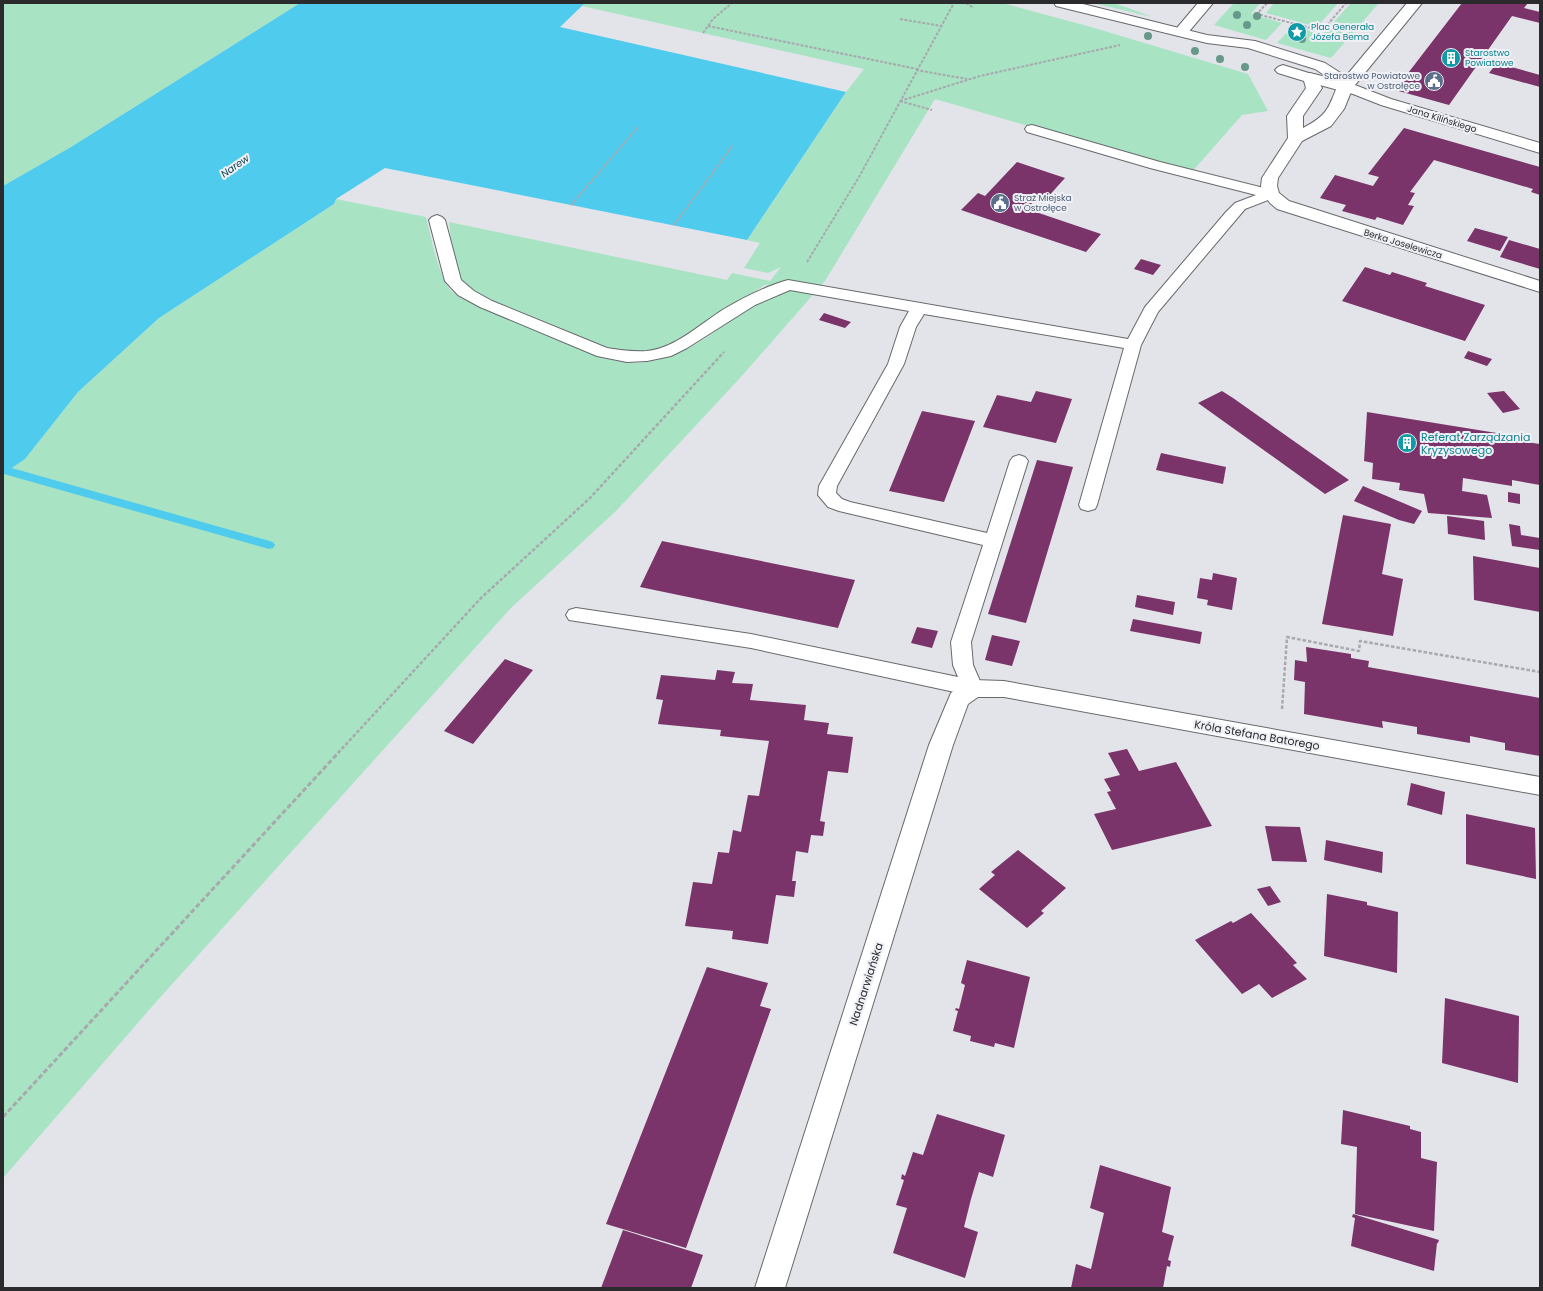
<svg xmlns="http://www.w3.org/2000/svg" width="1543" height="1291" font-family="Poppins,sans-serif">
	<rect width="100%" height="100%" fill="#e2e4e9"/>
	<g fill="#a8e3c4">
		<path d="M 3,3 L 300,3 L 71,147 L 3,186 Z"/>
		<path d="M 585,3 L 1002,3 L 1091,27 L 1248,74 L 1268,111 L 1242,115 L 1191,173 L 935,99 L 825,281 L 740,378 L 617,510 L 511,608 L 156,1002 L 3,1178 L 3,474 L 25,459 L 78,392 L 159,318 L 334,204 L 336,199 L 426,217 C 431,237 437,268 447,285 C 450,291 455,294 461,298 L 593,354 C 605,358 618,362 632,363 C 681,364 738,319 768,283 L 675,342 L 657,350 L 641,353 L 618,350 L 601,345 L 486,298 C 481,295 475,293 470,289 C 453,277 451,241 449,222 L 727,280 L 732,273 L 770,281 L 781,267 L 768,273 L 744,268 L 760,243 L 747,240 L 846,92 L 864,69 L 582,6 Z"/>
		<path d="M 1093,3 L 1116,3 L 1116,4 C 1121,5 1150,16 1152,17 Z"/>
		<path d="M 1234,3 L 1260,3 L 1251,14 L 1282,23 L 1266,40 L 1214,25 Z"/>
		<path d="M 1274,3 L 1338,3 L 1317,27 L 1266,13 Z"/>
		<path d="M 1351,3 L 1379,3 L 1331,58 L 1277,43 L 1293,26 L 1323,34 Z"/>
	</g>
	<path fill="#4fcbee" d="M 300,3 L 585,3 L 560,27 L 846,92 L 747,240 L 385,168 L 336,199 L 334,204 L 159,318 L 78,392 L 25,459 L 3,474 L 3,186 L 71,147 Z"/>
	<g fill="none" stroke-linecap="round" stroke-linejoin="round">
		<path fill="#4fcbee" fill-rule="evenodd" d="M 8,467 L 273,542 L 275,545 L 273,548 L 269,549 L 4,474 L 4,468 Z"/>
	</g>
	<g fill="#7a346a">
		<path d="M 1462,3 L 1528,3 L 1524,8 L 1540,12 L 1540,23 L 1512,16 L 1449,105 L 1395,90 Z"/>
		<path d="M 1497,63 L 1540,75 L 1540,87 L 1489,73 Z"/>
		<path d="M 1404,128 L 1540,167 L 1540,195 L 1531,192 L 1533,189 L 1434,160 L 1410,192 L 1415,193 L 1408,205 L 1414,206 L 1403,225 L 1377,217 L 1375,220 L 1342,211 L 1346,205 L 1320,198 L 1335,175 L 1373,186 L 1379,177 L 1368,174 Z"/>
		<path d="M 1017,162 L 1065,178 L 1047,198 L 1039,195 L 1027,209 L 1101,234 L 1086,252 L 961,210 L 978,193 L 985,196 Z"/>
		<path d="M 1475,228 L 1508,237 L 1500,251 L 1467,241 Z"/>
		<path d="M 1509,240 L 1540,249 L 1540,269 L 1500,257 Z"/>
		<path d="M 1141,259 L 1161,265 L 1153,275 L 1134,269 Z"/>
		<path d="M 1365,267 L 1390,275 L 1392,272 L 1427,283 L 1425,286 L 1485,305 L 1465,341 L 1342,301 Z"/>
		<path d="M 824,313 L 851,322 L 845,328 L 819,320 Z"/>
		<path d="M 1468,351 L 1492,359 L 1487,366 L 1464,358 Z"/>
		<path d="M 1036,391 L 1072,399 L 1056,443 L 983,427 L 997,395 L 1031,402 Z"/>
		<path d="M 1222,391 L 1233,398 L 1349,480 L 1325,494 L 1198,403 Z"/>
		<path d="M 1504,391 L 1520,409 L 1503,413 L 1487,393 Z"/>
		<path d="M 922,411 L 975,421 L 944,502 L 889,491 Z"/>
		<path d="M 1367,412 L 1509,435 L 1511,440 L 1540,444 L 1540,485 L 1512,480 L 1512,486 L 1463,478 L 1462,491 L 1487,495 L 1492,518 L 1428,513 L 1424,494 L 1399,490 L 1400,483 L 1372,479 L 1373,463 L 1364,461 Z"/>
		<path d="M 1161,453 L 1226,467 L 1223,484 L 1156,470 Z"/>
		<path d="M 1037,460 L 1073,467 L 1026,623 L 988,614 Z"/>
		<path d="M 1363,486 L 1422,511 L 1414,524 L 1399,520 L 1354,501 Z"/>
		<path d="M 1508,492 L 1520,494 L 1520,504 L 1508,502 Z"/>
		<path d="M 1343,515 L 1391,524 L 1382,574 L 1403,579 L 1393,636 L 1322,624 Z"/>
		<path d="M 1447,516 L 1484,521 L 1485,540 L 1448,534 Z"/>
		<path d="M 1509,524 L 1520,526 L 1521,535 L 1540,538 L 1540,550 L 1512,546 Z"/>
		<path d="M 662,541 L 855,580 L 838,628 L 640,587 Z"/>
		<path d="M 1473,556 L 1540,568 L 1540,612 L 1474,600 Z"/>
		<path d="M 1213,573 L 1237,578 L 1232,610 L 1207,605 L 1208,600 L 1197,598 L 1200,578 L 1212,580 Z"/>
		<path d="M 1137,595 L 1175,602 L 1173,615 L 1135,607 Z"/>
		<path d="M 1133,619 L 1202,632 L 1200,644 L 1130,631 Z"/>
		<path d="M 917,627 L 938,631 L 932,648 L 911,643 Z"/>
		<path d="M 992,635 L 1020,641 L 1012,666 L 985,660 Z"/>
		<path d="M 1306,647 L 1351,654 L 1351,658 L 1369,661 L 1368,667 L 1540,698 L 1540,756 L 1505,750 L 1505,743 L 1470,736 L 1470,743 L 1417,734 L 1417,727 L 1382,721 L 1383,728 L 1304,714 L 1305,682 L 1294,680 L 1295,660 L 1307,662 Z"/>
		<path d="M 505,659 L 533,670 L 473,744 L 444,731 Z"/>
		<path d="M 717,670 L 735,672 L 732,683 L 753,684 L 750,700 L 806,705 L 804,720 L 829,723 L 827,734 L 853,737 L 848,773 L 828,771 L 820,821 L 825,822 L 823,836 L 811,835 L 808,853 L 796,851 L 792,881 L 796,881 L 794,897 L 776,895 L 768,944 L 732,939 L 733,931 L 685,926 L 693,882 L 712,884 L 718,852 L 729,853 L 733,830 L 741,832 L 748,795 L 759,796 L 769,741 L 720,736 L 721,730 L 658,724 L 663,700 L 656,699 L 661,675 L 715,680 Z"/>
		<path d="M 1127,749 L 1139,771 L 1176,762 L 1212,826 L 1112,850 L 1094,814 L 1116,809 L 1107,792 L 1111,791 L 1104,779 L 1120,775 L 1108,753 Z"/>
		<path d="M 1411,783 L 1445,792 L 1442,815 L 1407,805 Z"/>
		<path d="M 1466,814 L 1535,828 L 1536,879 L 1466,864 Z"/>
		<path d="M 1265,826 L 1300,827 L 1307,862 L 1272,861 Z"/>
		<path d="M 1326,840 L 1383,852 L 1382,873 L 1324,860 Z"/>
		<path d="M 1018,850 L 1066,888 L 1041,911 L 1044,913 L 1027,928 L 979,889 L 995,875 L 991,872 Z"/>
		<path d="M 1270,886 L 1281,902 L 1268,906 L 1257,889 Z"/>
		<path d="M 1327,894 L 1367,902 L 1367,905 L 1398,912 L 1397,973 L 1324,956 Z"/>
		<path d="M 1251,913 L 1297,963 L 1293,965 L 1307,979 L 1272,998 L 1259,984 L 1242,994 L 1195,940 L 1231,921 L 1233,923 Z"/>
		<path d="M 967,960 L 1030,977 L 1014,1048 L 995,1043 L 994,1047 L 970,1041 L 971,1036 L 953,1031 L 958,1011 L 955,1010 L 956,1008 L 959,1009 L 965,985 L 961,983 Z"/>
		<path d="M 707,967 L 768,983 L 760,1006 L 771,1009 L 686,1248 L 606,1224 Z"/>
		<path d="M 1445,998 L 1519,1016 L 1518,1083 L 1442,1063 Z"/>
		<path d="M 1343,1110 L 1410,1126 L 1410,1129 L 1421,1132 L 1421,1158 L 1437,1162 L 1434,1231 L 1355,1214 L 1357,1147 L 1341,1144 Z"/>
		<path d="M 937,1114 L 1005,1135 L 993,1177 L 979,1172 L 971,1199 L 964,1227 L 978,1232 L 965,1278 L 893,1253 L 907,1208 L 896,1205 L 904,1180 L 901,1179 L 902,1174 L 905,1176 L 913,1152 L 923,1155 Z"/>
		<path d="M 1100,1165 L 1171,1187 L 1162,1232 L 1174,1236 L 1168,1260 L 1171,1261 L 1170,1267 L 1167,1266 L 1163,1288 L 1071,1288 L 1076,1264 L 1091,1269 L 1104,1213 L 1090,1208 Z"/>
		<path d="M 1353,1214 L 1439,1240 L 1438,1243 L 1437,1243 L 1434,1271 L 1351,1246 L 1355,1218 L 1352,1217 Z"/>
		<path d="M 623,1230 L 703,1255 L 691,1288 L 601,1288 Z"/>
	</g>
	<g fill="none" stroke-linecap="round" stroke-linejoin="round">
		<defs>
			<path id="lane" d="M 1032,125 L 1160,162 L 1276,191 L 1279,194 L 1276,197 L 1245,209 L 1158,312 L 1141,345 L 1097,505 L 1095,509 L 1088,511 L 1081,509 L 1079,505 L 1124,348 L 924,314 L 916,327 L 904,364 L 837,486 L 836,493 L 842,499 L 850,502 L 987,533 L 1010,461 L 1013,457 L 1019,455 L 1025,457 L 1028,461 L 971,642 L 973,665 L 983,688 L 980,693 L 973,696 L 751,648 L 569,620 L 566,615 L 569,610 L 576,608 L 751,634 L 958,677 L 953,665 L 951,642 L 983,545 L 839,511 L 828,507 L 818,495 L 819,486 L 888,364 L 900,327 L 909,311 L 790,290 L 755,305 L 687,348 L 671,356 L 647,361 L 627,362 L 597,356 L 480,307 L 458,295 L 445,281 L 429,220 L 432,217 L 437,215 L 442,217 L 445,220 L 461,280 L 474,291 L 492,301 L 607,348 C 620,350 633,352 647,351 C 676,348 700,324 724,309 C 743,298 766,286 788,280 L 1128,339 L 1145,307 L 1226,212 L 1235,203 L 1256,195 L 1150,168 L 1027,132 L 1025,129 L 1027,126 Z"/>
			<g id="street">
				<path d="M 1198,3 L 1213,3 L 1186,35 L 1181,36 L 1176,35 L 1174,32 L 1176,29 Z"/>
				<path d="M 1407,3 L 1422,3 L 1355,85 L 1391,99 L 1540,143 L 1540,153 L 1381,105 L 1353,94 L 1305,81 L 1302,78 L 1305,75 L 1310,73 L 1342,81 Z"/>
				<path d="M 973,680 L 1004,681 L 1540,777 L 1540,795 L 1004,697 L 978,697 L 968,704 L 953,745 L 785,1288 L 755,1288 L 929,745 L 951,693 L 965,682 Z"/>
			</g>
			<path id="secondary" d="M 1054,3 L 1079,3 L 1207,35 L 1255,41 L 1325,63 L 1342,74 L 1353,87 L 1344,109 L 1331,126 L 1302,141 L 1278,178 L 1277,186 L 1279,193 L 1289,201 L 1540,281 L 1540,292 L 1277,209 L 1270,203 L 1263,193 L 1261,186 L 1262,178 L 1288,138 L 1287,116 L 1306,88 L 1304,81 L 1278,73 L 1275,70 L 1278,67 L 1283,65 L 1315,75 L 1322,88 L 1303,116 L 1303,128 C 1326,116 1328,110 1337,87 L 1332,80 L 1315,69 L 1248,48 L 1207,43 L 1056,6 Z"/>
		</defs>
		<use href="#lane" stroke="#67696d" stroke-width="2"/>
		<use href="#street" stroke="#67696d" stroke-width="2"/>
		<use href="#secondary" stroke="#67696d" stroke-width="2"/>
		<g stroke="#a7a9ad" stroke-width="2" stroke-dasharray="3 1.5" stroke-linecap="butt">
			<path d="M 966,3 L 974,8"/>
			<path d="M 1267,3 L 1257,14 L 1322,31 L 1346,3"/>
			<path d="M 900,19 L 941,26"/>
			<path d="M 708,26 L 917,69"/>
			<path d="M 703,33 L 713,19 L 732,3"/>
			<path d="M 916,70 L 967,79"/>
			<path d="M 900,101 L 980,76 L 1120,45"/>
			<path d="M 900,101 L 932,110"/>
			<path d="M 571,205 L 638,127"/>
			<path d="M 674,225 L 733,145"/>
			<path d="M 807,262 L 859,177 L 954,3"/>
		</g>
		<g stroke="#a7a9ad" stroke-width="2.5" stroke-dasharray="3.5 2" stroke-linecap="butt">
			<path d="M 1282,709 L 1287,637 L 1359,651 L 1360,641 L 1540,672"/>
			<path d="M 338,753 L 481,598 L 590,498 L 724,352"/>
		</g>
		<path stroke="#a7a9ad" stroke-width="3" stroke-dasharray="5 2.5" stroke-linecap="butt" d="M 3,1117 L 339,752"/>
		<use href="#lane" fill="#fff" fill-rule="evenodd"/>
		<use href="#street" fill="#fff" fill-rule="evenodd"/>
		<use href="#secondary" fill="#fff" fill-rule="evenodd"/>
	</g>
	<g fill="#679889">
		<circle cx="1237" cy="15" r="4"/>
		<circle cx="1257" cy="16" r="4"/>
		<circle cx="1247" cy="25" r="4"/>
		<circle cx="1148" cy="36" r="4"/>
		<circle cx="1302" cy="39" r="4"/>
		<circle cx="1195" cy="51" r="4"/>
		<circle cx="1220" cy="59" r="4"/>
		<circle cx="1245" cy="67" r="4"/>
	</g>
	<defs>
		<symbol id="sight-disc" viewBox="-11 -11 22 22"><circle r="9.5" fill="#0f9aa8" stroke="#eff1f6"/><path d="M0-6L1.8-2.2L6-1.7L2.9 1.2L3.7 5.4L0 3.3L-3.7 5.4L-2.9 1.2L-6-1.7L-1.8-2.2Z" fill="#fff"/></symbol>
		<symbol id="building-disc" viewBox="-11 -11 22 22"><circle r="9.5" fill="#0f9aa8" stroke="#eff1f6"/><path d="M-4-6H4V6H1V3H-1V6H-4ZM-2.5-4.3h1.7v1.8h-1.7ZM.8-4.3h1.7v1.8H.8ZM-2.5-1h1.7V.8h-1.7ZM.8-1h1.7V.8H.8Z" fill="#fff"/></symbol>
		<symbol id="civic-disc" viewBox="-11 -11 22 22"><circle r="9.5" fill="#5c6f8a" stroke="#eff1f6"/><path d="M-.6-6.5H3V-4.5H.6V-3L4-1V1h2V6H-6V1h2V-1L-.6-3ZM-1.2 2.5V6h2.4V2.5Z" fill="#fff"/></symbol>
	</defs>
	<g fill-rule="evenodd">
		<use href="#sight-disc" x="1286" y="21" width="22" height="22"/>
		<use href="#building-disc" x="1440" y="47" width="22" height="22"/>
		<use href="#civic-disc" x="1423" y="70" width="22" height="22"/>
		<use href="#civic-disc" x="989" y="192" width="22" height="22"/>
		<use href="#building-disc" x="1396" y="432" width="22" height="22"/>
	</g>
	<g text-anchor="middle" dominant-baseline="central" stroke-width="4" stroke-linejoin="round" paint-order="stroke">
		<g font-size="9" fill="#0d838f" stroke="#eff1f6" text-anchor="start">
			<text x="1311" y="27">Plac Generała<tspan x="1311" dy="10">Józefa Bema</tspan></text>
			<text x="1465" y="53">Starostwo<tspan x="1465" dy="10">Powiatowe</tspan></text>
		</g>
		<g font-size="9" fill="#4e5e75" stroke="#eff1f6" text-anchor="end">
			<text x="1420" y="76">Starostwo Powiatowe<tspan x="1420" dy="10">w Ostrołęce</tspan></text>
			<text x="1014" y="198" text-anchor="start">Straż Miejska<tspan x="1014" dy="10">w Ostrołęce</tspan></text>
		</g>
		<g font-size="9" fill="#2b2b2d" stroke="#eff1f6">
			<text transform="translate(1442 119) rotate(17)">Jana Kilińskiego</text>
			<text transform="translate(1403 244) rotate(17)">Berka Joselewicza</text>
		</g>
		<g font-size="10" font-style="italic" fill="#0b4352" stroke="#eff1f6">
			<text transform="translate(235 166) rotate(-35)">Narew</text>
		</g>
		<g font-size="11" fill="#0d838f" stroke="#eff1f6" text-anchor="start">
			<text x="1421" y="437">Referat Zarządzania<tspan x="1421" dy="13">Kryzysowego</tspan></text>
		</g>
		<g font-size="11" fill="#2b2b2d" stroke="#eff1f6">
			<text transform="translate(1257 735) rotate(10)">Króla Stefana Batorego</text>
			<text transform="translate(866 984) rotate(-72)">Nadnarwiańska</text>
		</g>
	</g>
	<rect width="1543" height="1291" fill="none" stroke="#2b2b2d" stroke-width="8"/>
</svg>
